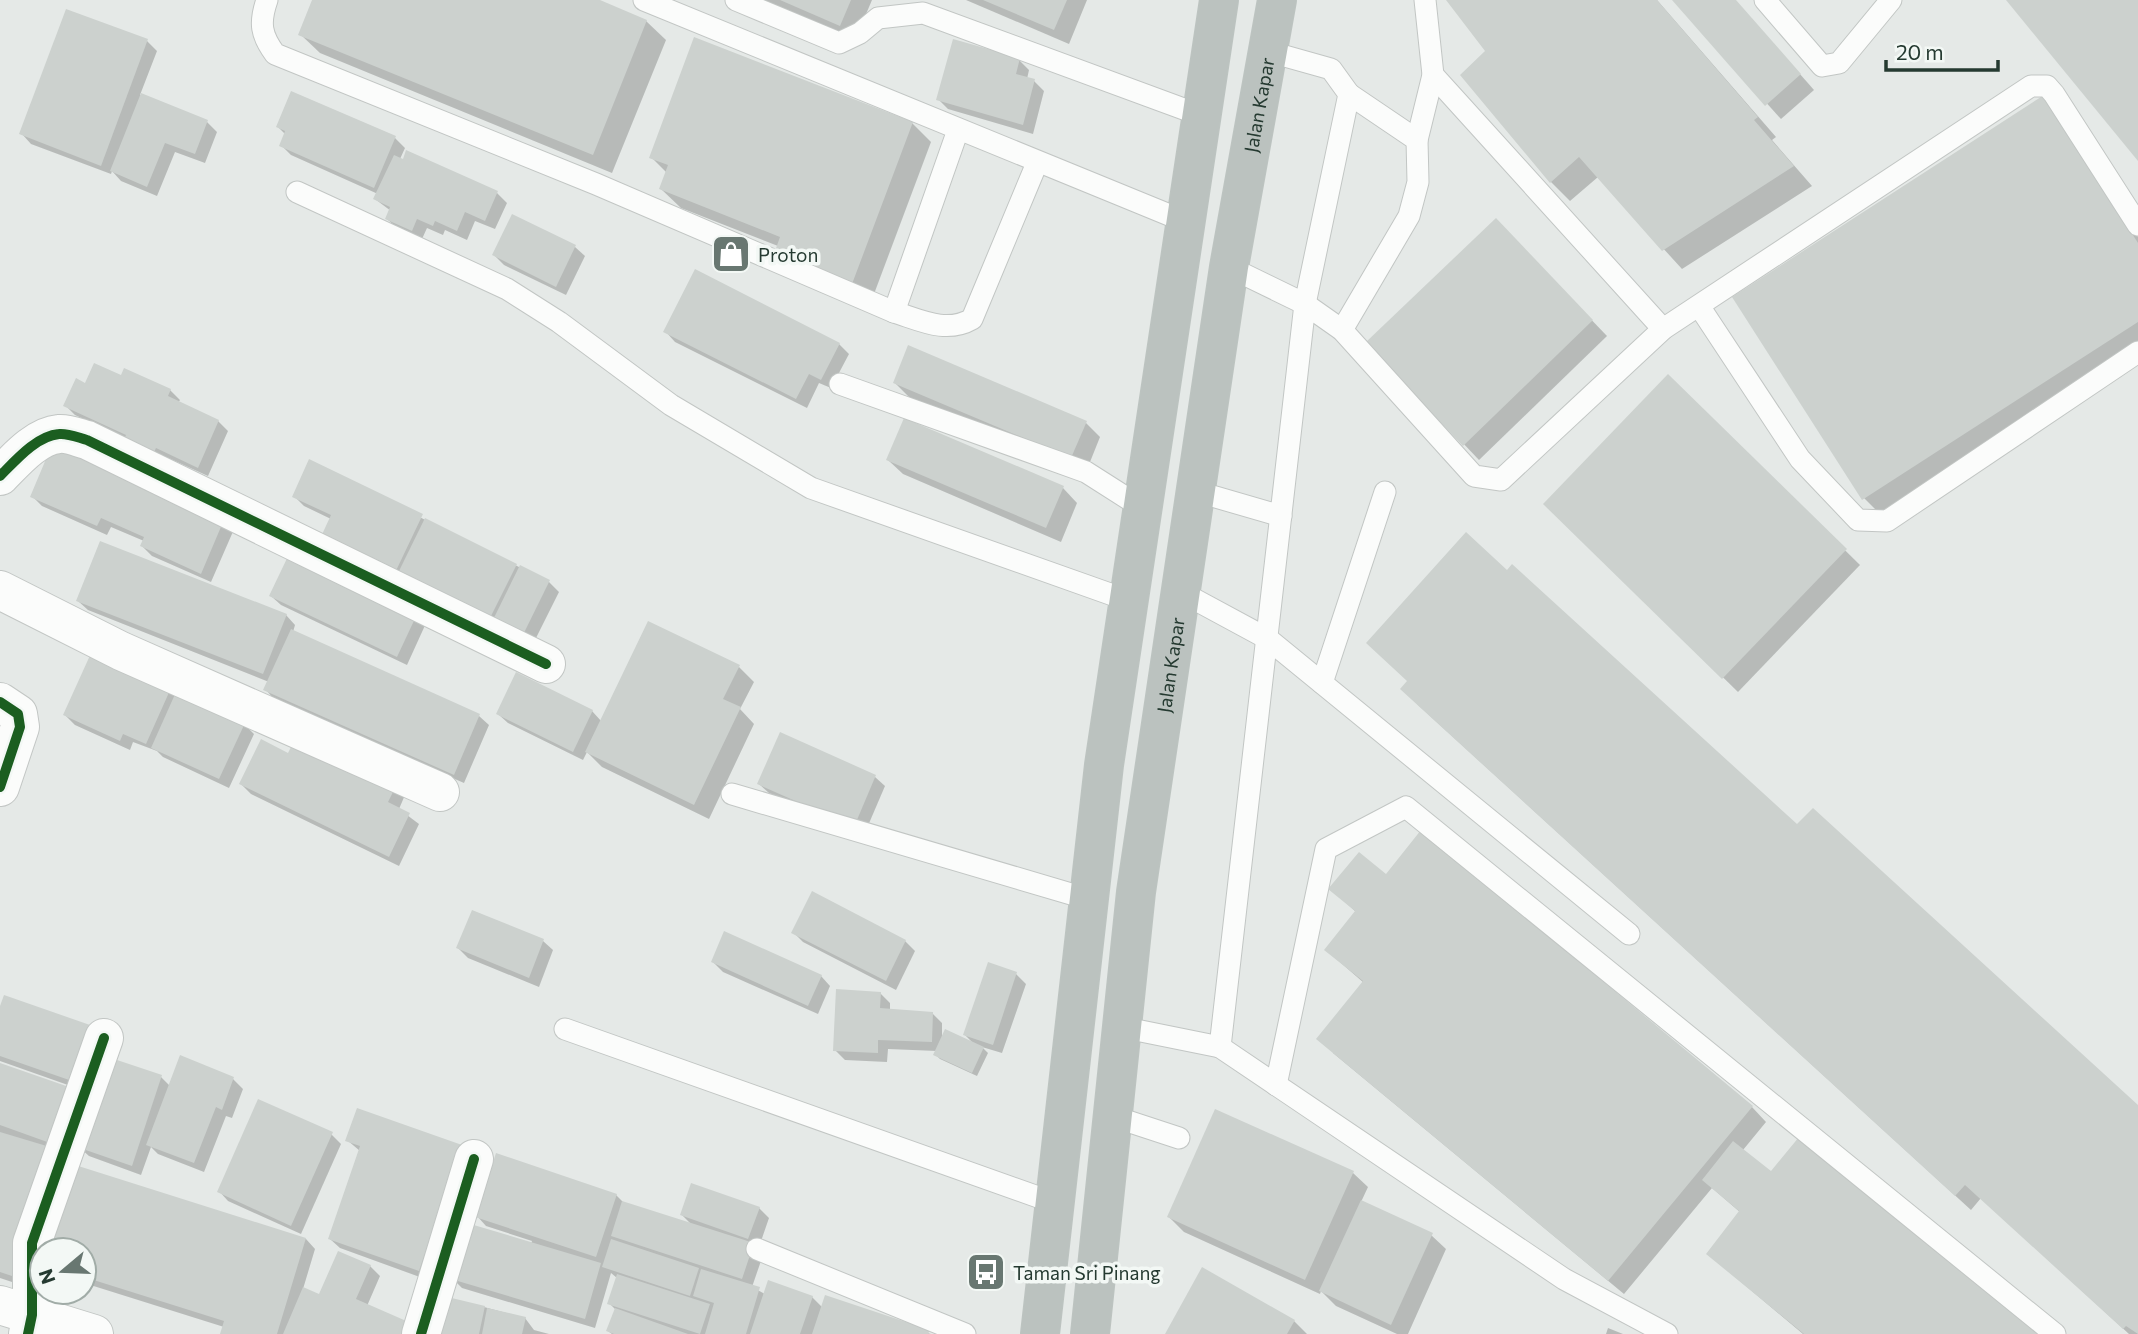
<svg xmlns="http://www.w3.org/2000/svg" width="2138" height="1334" font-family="Commissioner,sans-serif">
	<rect width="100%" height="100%" fill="#e5e9e7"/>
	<g fill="#0003">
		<path d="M 314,0 L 595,0 L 646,21 L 666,40 L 612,173 L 320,53 L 300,34 Z"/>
		<path d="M 764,0 L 872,0 L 855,40 Z"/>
		<path d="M 966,0 L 1087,0 L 1069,44 Z"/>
		<path d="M 1449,0 L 1657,0 L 1776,137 L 1772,140 L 1812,186 L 1682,269 L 1598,177 L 1570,201 L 1551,182 L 1462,75 L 1487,51 Z"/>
		<path d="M 1674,0 L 1735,0 L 1814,90 L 1781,119 Z"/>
		<path d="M 147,41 L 157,51 L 140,95 L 207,122 L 217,132 L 205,163 L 175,152 L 157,196 L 121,181 L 112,171 L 111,174 L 31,144 L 22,134 Z"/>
		<path d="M 1019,60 L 1029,70 L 1027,79 L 1034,81 L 1044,91 L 1033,134 L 948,109 L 938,99 Z"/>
		<path d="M 2058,112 L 2138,237 L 2138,346 L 1879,513 L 1864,498 Z"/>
		<path d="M 912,123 L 931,142 L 871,302 L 778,246 L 681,208 L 661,189 L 667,173 L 651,157 Z"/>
		<path d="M 278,127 L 395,138 L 405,148 L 400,159 L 497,193 L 507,203 L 495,229 L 475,221 L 467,240 L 445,230 L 443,235 L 427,228 L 422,239 L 397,228 L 387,219 L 391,211 L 375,199 L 378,194 L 291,155 L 281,145 L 286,135 Z"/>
		<path d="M 512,216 L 575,247 L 585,256 L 566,295 L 504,265 L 494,255 Z"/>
		<path d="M 1510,235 L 1607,336 L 1479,460 L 1368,343 Z"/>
		<path d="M 666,332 L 839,344 L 849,354 L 831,388 L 819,383 L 807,408 L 675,342 Z"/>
		<path d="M 122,377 L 170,390 L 180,400 L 178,403 L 218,421 L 228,431 L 208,476 L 166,457 L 161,468 L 126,439 L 75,415 L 65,405 L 86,385 Z"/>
		<path d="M 1669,377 L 1860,565 L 1738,692 L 1546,504 Z"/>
		<path d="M 895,383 L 1086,423 L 1100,437 L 1086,472 L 910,398 Z"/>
		<path d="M 888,460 L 1063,488 L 1077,503 L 1061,542 L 903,474 Z"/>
		<path d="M 310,462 L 549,582 L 559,592 L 527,656 L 403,585 L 331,519 L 304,506 L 294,496 Z"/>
		<path d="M 32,496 L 235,527 L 211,582 L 152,556 L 142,546 L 144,541 L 111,527 L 107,535 L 42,506 Z"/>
		<path d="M 271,596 L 427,621 L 407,665 L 281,605 Z"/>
		<path d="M 78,601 L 286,615 L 295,625 L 293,632 L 479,716 L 489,725 L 464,783 L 275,700 L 266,690 L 269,682 L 88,610 Z"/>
		<path d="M 92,654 L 244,724 L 254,734 L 229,788 L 163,757 L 157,751 L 133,742 L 130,750 L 75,725 L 65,715 Z"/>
		<path d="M 739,667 L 754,682 L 740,709 L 754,724 L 709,819 L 602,767 L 587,752 L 583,760 L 508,723 L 498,714 L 592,711 L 602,722 Z"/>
		<path d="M 1417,704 L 1798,827 L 2138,1108 L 2138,1334 L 2129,1334 L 1981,1198 L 1971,1210 Z"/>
		<path d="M 781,734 L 875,777 L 885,786 L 864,835 L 769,793 L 759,784 Z"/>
		<path d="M 289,755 L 405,795 L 399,809 L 419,824 L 399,866 L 251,794 L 241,784 Z"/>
		<path d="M 1386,877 L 1752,1107 L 1766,1122 L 1743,1150 L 1772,1174 L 2039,1334 L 1803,1334 L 1708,1254 L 1741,1213 L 1712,1188 L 1624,1294 L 1333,1053 L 1364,983 L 1326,950 L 1356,912 L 1331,889 Z"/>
		<path d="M 793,932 L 905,941 L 915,951 L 896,990 L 803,942 Z"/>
		<path d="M 543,941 L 553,950 L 539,987 L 468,958 L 458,948 Z"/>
		<path d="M 713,962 L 821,976 L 830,986 L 818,1014 L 723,972 Z"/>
		<path d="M 1016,974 L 1026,984 L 1002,1053 L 982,1047 L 988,1053 L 977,1076 L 940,1059 L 935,1054 L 937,1051 L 888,1049 L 887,1062 L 845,1060 L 835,1050 L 880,993 L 890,1003 L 890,1011 L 932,1013 L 942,1023 L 942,1039 L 974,1044 L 965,1035 Z"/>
		<path d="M 0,1012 L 82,1090 L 0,1061 Z"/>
		<path d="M 0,1065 L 68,1089 L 21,1285 L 0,1278 Z"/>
		<path d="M 161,1077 L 170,1086 L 233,1079 L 243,1089 L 232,1118 L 226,1116 L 204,1172 L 158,1154 L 151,1147 L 141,1175 L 89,1156 L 79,1147 Z"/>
		<path d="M 331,1134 L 341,1144 L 301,1234 L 228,1201 L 219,1191 Z"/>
		<path d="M 347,1140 L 461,1147 L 428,1280 L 340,1248 L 330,1239 L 360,1151 Z"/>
		<path d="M 1353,1173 L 1368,1187 L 1361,1202 L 1431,1235 L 1446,1249 L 1408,1334 L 1397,1334 L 1336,1306 L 1321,1291 L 1320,1294 L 1184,1232 L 1169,1217 Z"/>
		<path d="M 616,1195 L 624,1203 L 692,1225 L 682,1215 L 759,1208 L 769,1218 L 758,1250 L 763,1255 L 752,1287 L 765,1294 L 812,1297 L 823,1308 L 931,1334 L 612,1334 L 608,1331 L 616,1310 L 609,1303 L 617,1278 L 611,1273 L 595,1328 L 462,1288 L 453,1279 L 531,1244 L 532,1241 L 486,1226 L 477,1216 Z"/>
		<path d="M 306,1239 L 315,1249 L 303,1289 L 320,1297 L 370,1266 L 380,1276 L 367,1306 L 424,1334 L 222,1334 L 224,1327 L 84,1283 L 84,1250 Z"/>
		<path d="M 484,1307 L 525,1318 L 534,1330 L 549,1334 L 427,1334 Z"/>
		<path d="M 1294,1321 L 1307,1334 L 1167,1334 Z"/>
		<path d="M 1608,1328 L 1623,1334 L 1606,1334 Z"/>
	</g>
	<g fill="#ccd1ce">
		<path d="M 312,0 L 600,0 L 647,20 L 593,155 L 298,35 Z"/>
		<path d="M 780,0 L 851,0 L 840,26 Z"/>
		<path d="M 983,0 L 1067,0 L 1054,30 Z"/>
		<path d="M 1446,0 L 1657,0 L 1758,117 L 1754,120 L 1794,166 L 1662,251 L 1579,157 L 1550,183 L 1460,75 L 1485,51 Z"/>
		<path d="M 1672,0 L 1736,0 L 1801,74 L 1765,106 Z"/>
		<path d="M 2006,0 L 2138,0 L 2138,161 Z"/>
		<path d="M 66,9 L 148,39 L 101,166 L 19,134 Z"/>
		<path d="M 694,37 L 913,122 L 852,284 L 774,254 L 780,237 L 659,189 L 668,165 L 649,158 Z"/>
		<path d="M 953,39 L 1020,58 L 1016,74 L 1035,79 L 1023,125 L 936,100 Z"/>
		<path d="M 291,91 L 396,136 L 374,188 L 279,146 L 285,131 L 276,127 Z"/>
		<path d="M 141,93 L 208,120 L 195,154 L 165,143 L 147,187 L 110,171 Z"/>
		<path d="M 2044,95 L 2138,243 L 2138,322 L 1862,500 L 1732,297 Z"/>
		<path d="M 406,150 L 498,191 L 485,221 L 465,212 L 457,231 L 435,221 L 433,226 L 417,219 L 412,231 L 385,219 L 390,207 L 373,199 L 394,155 L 403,159 Z"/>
		<path d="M 512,214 L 576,245 L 556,287 L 492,255 Z"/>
		<path d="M 1496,218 L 1593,320 L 1463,446 L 1365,343 Z"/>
		<path d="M 695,269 L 840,343 L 821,380 L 809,374 L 796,399 L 663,332 Z"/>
		<path d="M 908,345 L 1087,421 L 1071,458 L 893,383 Z"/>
		<path d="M 94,363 L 121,375 L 124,368 L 171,389 L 168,396 L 219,420 L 198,468 L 156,448 L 151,459 L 121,446 L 126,435 L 63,406 L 76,378 L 85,383 Z"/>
		<path d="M 1668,374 L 1847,549 L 1722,679 L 1543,504 Z"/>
		<path d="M 904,418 L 1064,486 L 1046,528 L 886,460 Z"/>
		<path d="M 54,440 L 226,515 L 201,574 L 140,546 L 144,537 L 101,518 L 97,526 L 30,497 Z"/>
		<path d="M 309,459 L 423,514 L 393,577 L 319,541 L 331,515 L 292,497 Z"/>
		<path d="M 425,518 L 517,564 L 486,626 L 399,571 Z"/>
		<path d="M 1466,532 L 1507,570 L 1512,564 L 1797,824 L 1813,808 L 2138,1105 L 2138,1334 L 2126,1326 L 2123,1329 L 1965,1185 L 1955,1196 L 1400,689 L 1407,681 L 1366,643 Z"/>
		<path d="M 100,541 L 287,614 L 263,674 L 76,601 Z"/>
		<path d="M 291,550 L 419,610 L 397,657 L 269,596 Z"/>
		<path d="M 520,565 L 550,580 L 517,647 L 487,632 Z"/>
		<path d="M 648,621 L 740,665 L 723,699 L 741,707 L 694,805 L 585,752 Z"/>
		<path d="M 291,629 L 480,714 L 454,775 L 263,690 Z"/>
		<path d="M 92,651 L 171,688 L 146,744 L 123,734 L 120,741 L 63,715 Z"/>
		<path d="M 516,672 L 593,710 L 573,752 L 496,714 Z"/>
		<path d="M 176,692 L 245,723 L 219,779 L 151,748 Z"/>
		<path d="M 780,732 L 876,775 L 854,827 L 757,784 Z"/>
		<path d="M 297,735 L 397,784 L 388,802 L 410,813 L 389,857 L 239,784 L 261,739 L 288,753 Z"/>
		<path d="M 1421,830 L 1753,1106 L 1608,1281 L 1316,1039 L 1363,981 L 1324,950 L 1355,911 L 1328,889 L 1359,852 L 1386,874 Z"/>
		<path d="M 812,891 L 906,940 L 886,981 L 791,933 Z"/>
		<path d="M 472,910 L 544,939 L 529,978 L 456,948 Z"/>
		<path d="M 724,931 L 822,975 L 808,1006 L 711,962 Z"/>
		<path d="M 988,962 L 1017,972 L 993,1045 L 963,1035 Z"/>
		<path d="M 836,989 L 881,992 L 880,1008 L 933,1012 L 932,1042 L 878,1040 L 878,1053 L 833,1051 Z"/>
		<path d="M 4,995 L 90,1025 L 72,1081 L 0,1056 L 0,1006 Z"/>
		<path d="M 945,1029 L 984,1047 L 972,1073 L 933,1055 Z"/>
		<path d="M 180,1055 L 234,1077 L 222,1110 L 216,1107 L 194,1163 L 146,1145 Z"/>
		<path d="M 108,1057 L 162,1075 L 132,1166 L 77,1147 Z"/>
		<path d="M 0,1063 L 69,1087 L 50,1143 L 0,1125 Z"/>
		<path d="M 258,1099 L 333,1132 L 291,1226 L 217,1192 Z"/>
		<path d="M 357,1108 L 462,1145 L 419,1271 L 328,1239 L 360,1146 L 345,1141 Z"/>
		<path d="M 1215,1109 L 1354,1171 L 1305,1280 L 1167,1217 Z"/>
		<path d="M 0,1132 L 50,1147 L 12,1276 L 0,1272 Z"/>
		<path d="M 1799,1137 L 2041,1334 L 1804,1334 L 1706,1254 L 1739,1211 L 1702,1180 L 1733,1141 L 1771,1171 Z"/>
		<path d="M 496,1153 L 617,1194 L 596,1257 L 475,1217 Z"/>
		<path d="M 72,1164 L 306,1238 L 277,1334 L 220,1334 L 224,1321 L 84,1277 L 84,1250 L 45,1250 Z"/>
		<path d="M 691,1183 L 760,1207 L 748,1239 L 680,1215 Z"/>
		<path d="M 1361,1200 L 1433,1233 L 1391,1325 L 1319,1291 Z"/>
		<path d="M 622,1201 L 754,1243 L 742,1279 L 611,1236 Z"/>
		<path d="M 467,1223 L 601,1263 L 585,1319 L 451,1279 Z"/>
		<path d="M 611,1239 L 699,1268 L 690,1296 L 602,1267 Z"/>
		<path d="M 338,1251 L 371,1265 L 356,1299 L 420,1327 L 417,1334 L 283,1334 L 303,1287 L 319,1294 Z"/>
		<path d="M 1202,1267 L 1295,1320 L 1287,1334 L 1165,1334 Z"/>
		<path d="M 701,1269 L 760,1287 L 746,1334 L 705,1334 L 714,1303 L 693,1296 Z"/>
		<path d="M 617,1274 L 710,1304 L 700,1334 L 607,1304 Z"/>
		<path d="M 768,1280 L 813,1296 L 800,1334 L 750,1334 Z"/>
		<path d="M 435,1294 L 485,1306 L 479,1334 L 426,1334 Z"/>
		<path d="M 825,1295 L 930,1330 L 928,1334 L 812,1334 Z"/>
		<path d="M 487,1308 L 526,1317 L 522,1334 L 482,1334 Z"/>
		<path d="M 615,1308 L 688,1334 L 614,1334 L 606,1331 Z"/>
	</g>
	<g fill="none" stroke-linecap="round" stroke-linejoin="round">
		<defs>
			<g id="lane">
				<path d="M 267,0 C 259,23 261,35 275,54 L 596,184 L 894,312 C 920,320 946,334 972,319 L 1037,163"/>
				<path d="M 644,0 L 1184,221"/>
				<path d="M 736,0 L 839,43 L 860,33 L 878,18 L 923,13 L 1200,115"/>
				<path d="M 1765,0 L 1822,66 L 1839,63 L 1891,0"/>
				<path d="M 1433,75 L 1663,329"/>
				<path d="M 1417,140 L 1433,75 L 1425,0"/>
				<path d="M 297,192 L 507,289 L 559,322 L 671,405 L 811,488 L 1127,600"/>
				<path d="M 1229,267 L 1305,304 L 1349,94 L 1331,69 L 1267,51"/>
				<path d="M 1699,306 L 1800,459 L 1858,520 L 1887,521 L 2138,352"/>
				<path d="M 894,312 L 958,130"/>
				<path d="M 1342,330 L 1409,216 L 1418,182 L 1417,140 L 1349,94"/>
				<path d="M 840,384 L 1086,472 L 1141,507"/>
				<path d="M 1195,491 L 1281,516"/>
				<path d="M 1181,592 L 1268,639 L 1629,934"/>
				<path d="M 1322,683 L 1385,492"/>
				<path d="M 732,794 L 1088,899"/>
				<path d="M 1121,1027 L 1220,1047 L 1305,304 L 1342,330 L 1474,476 L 1501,480 L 1663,329 L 2031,86 L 2047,86 L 2054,94 L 2138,225"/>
				<path d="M 565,1029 L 1055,1203"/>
				<path d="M 1220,1047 L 1564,1279 L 1667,1334"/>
				<path d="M 1276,1085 L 1326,849 L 1406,807 L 2055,1334"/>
				<path d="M 1112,1116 L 1179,1138"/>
				<path d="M 757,1249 L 965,1334"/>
			</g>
			<g id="street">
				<path d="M 0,476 C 15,461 36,436 59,434 C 68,433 79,438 87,440 L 546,664"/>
				<path d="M 0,590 L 121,651 L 440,792"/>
				<path d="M 0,702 L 18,714 L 20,727 L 0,787"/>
				<path d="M 0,1305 L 94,1334"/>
				<path d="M 28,1334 L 32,1315 L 32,1243 L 104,1038"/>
				<path d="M 421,1334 L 474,1159"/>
			</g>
			<g id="highway">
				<path d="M 1040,1334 L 1104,765 L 1219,0"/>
				<path id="s1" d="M 1090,1334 L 1136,892 L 1229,267 L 1277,0"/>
			</g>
		</defs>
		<use href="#lane" stroke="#c2c6c4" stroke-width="23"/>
		<use href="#street" stroke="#c2c6c4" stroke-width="40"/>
		<use href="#highway" stroke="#bdc4c1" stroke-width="40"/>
		<use href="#lane" stroke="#fbfcfb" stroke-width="21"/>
		<use href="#street" stroke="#fbfcfb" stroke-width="38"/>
		<use href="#highway" stroke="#bbc2bf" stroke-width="38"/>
		<defs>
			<g id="cycleway">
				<path d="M 0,476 C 15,461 36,436 59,434 C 68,433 79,438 87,440 L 546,664"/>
				<path d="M 0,702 L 18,714 L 20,727 L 0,787"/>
				<path d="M 28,1334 L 32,1315 L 32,1243 L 104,1038"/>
				<path d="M 421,1334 L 474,1159"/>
			</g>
		</defs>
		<use href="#cycleway" stroke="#f3f8f5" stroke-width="15"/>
		<use href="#cycleway" stroke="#1b5e20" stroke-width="10"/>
	</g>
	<defs>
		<symbol id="shop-square" viewBox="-11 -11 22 22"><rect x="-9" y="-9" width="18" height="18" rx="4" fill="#687771" stroke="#f3f8f5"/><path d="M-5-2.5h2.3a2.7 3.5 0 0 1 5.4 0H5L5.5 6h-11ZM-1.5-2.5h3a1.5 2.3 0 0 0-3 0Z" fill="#fff"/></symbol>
		<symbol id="bus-square" viewBox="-11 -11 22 22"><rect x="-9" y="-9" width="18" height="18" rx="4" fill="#687771" stroke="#f3f8f5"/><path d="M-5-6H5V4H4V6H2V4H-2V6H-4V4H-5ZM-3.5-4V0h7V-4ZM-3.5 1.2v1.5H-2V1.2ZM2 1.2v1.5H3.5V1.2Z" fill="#fff"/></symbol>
	</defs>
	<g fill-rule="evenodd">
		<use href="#shop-square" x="709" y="232" width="44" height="44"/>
		<use href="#bus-square" x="964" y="1250" width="44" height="44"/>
	</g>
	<g text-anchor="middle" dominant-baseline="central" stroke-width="7" stroke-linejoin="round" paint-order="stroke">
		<g font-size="19" fill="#253a31" stroke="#f3f8f5">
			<text stroke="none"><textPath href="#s1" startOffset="1241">Jalan Kapar</textPath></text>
			<text stroke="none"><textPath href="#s1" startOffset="674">Jalan Kapar</textPath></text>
		</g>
		<g font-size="19" fill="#253a31" stroke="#f3f8f5" text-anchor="start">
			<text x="758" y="254">Proton</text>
			<text x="1013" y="1272">Taman Sri Pinang</text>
		</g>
	</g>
	<g transform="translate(63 1271) rotate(251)"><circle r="33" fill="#f3f8f5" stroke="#a1aca7" stroke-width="2"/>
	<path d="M0-5L12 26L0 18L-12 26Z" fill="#687771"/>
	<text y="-10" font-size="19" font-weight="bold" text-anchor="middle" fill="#253a31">N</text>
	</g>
	<path d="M1886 60v10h112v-10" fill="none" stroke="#253a31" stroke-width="3.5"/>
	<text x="1896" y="60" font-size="21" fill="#253a31" stroke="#f3f8f5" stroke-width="5" paint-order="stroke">20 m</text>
</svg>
